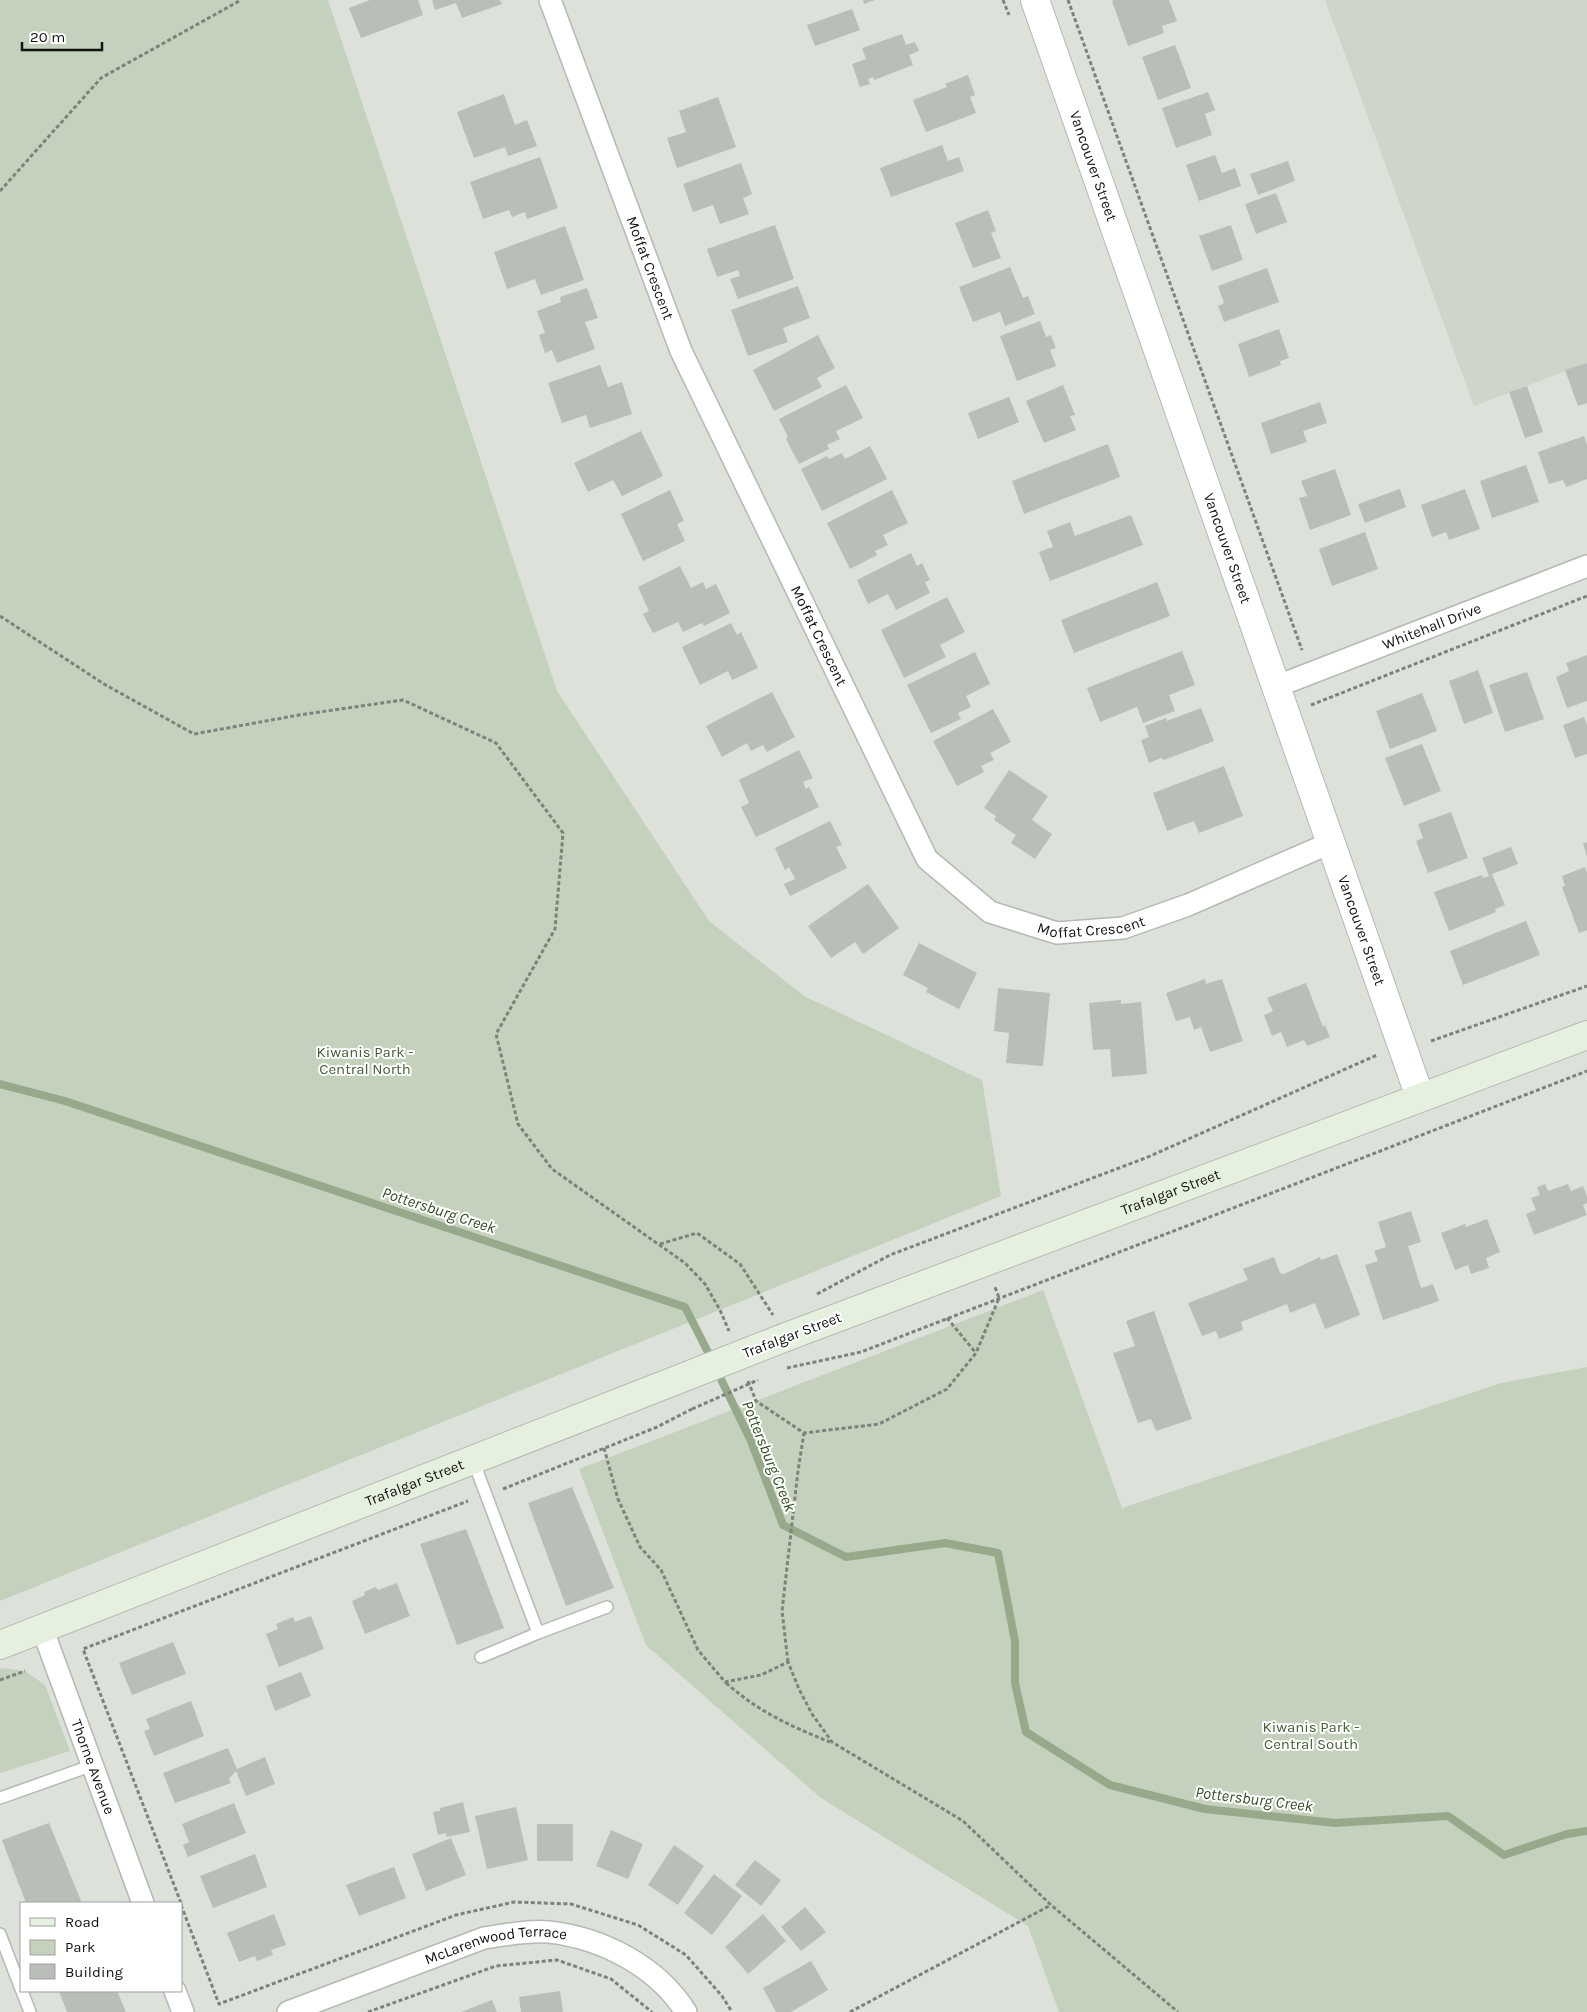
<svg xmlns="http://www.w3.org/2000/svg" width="1587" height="2012" font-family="Karla,sans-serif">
	<rect width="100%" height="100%" fill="#dce1da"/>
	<path fill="#ced6c9" d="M 1325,0 L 1587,0 L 1587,363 L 1474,406 Z"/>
	<g fill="#c4d1bc">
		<path d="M 0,0 L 328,0 L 557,691 L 709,921 L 804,996 L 982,1080 L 1001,1196 L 0,1601 Z"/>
		<path d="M 1043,1290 L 1122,1508 L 1501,1383 L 1587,1367 L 1587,2012 L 1059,2012 L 1028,1926 L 821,1798 L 646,1645 L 579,1469 Z"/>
		<path d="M 2,1668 L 25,1671 L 45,1685 L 70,1751 L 0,1773 L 0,1669 Z"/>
	</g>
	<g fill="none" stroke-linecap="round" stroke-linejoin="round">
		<g stroke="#96a98b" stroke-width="8">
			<path d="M 0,1084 L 65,1101 L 685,1307 L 712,1360"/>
			<path d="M 717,1371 L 751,1441 L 783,1525 L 846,1557 L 945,1543 L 998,1553 L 1015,1641 L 1015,1683 L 1026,1732 L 1110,1785 L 1205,1809 L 1335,1823 L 1448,1816 L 1504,1855 L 1567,1834 L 1587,1831"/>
		</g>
	</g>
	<g fill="#babeb8">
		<path d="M 370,0 L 418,0 L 423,15 L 361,38 L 349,8 Z"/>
		<path d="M 432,0 L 500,0 L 502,4 L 462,18 L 456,3 L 435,10 Z"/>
		<path d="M 863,0 L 875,0 L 864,4 Z"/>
		<path d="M 1114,0 L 1169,0 L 1177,21 L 1162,26 L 1164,33 L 1128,46 L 1112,1 Z"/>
		<path d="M 852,9 L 860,30 L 815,46 L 807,25 Z"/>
		<path d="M 902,34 L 906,45 L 915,42 L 919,51 L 909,55 L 913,65 L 874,80 L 873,77 L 868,79 L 870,84 L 860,87 L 852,64 L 866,59 L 862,48 Z"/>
		<path d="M 1175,45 L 1191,88 L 1158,100 L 1142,57 Z"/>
		<path d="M 968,75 L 975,95 L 970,97 L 976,113 L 926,132 L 913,100 L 947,87 L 945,84 Z"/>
		<path d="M 1208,92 L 1215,110 L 1205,114 L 1212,135 L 1176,148 L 1162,108 Z"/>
		<path d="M 504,94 L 515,125 L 527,120 L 537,146 L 508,156 L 505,147 L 474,158 L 457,112 Z"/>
		<path d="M 718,97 L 736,147 L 677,168 L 667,138 L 686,132 L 679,111 Z"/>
		<path d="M 942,145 L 948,161 L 959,157 L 964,171 L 891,197 L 880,168 Z"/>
		<path d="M 1215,155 L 1222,173 L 1235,168 L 1241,186 L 1199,201 L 1186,165 Z"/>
		<path d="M 540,157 L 558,208 L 527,219 L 525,212 L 512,217 L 509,210 L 483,219 L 470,182 Z"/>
		<path d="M 1288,161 L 1295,181 L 1258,195 L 1250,174 Z"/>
		<path d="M 741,163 L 752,194 L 743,198 L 749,214 L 720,224 L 713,205 L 693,212 L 683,184 Z"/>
		<path d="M 1276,193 L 1287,222 L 1256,234 L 1245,204 Z"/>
		<path d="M 988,210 L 996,231 L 991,233 L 1001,258 L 973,268 L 955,223 Z"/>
		<path d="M 775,225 L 794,279 L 738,299 L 730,279 L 740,276 L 738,270 L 717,277 L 707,249 Z"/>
		<path d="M 1231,225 L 1243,260 L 1212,271 L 1199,236 Z"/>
		<path d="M 565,226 L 584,280 L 541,295 L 535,279 L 507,289 L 494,252 Z"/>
		<path d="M 1010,267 L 1023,298 L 1028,296 L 1035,314 L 1005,326 L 1000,312 L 973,322 L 959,287 Z"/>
		<path d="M 1267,268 L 1279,302 L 1224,322 L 1218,306 L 1224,303 L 1218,286 Z"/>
		<path d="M 798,286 L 810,318 L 783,328 L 788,342 L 748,356 L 731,310 Z"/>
		<path d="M 587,288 L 598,318 L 585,322 L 595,349 L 557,363 L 552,350 L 545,353 L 539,335 L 545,333 L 537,311 L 561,302 L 560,297 Z"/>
		<path d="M 1040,321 L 1046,337 L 1051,335 L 1056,348 L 1050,350 L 1056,366 L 1017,381 L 1000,336 Z"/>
		<path d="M 1279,329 L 1289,358 L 1280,361 L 1281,365 L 1249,377 L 1238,344 Z"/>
		<path d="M 818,335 L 835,368 L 817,378 L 822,387 L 774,411 L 753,370 Z"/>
		<path d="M 1587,363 L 1587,403 L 1578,406 L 1565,370 Z"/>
		<path d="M 600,365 L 608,387 L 622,382 L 632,414 L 590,428 L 586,415 L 562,423 L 548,383 Z"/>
		<path d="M 846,385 L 863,418 L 836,431 L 840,439 L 827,445 L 829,449 L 799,464 L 786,439 L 788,437 L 779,419 Z"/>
		<path d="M 1063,385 L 1075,415 L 1070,416 L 1076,430 L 1044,443 L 1026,401 Z"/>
		<path d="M 1527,386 L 1543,432 L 1525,438 L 1509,392 Z"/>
		<path d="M 1009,397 L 1019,422 L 978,439 L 968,413 Z"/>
		<path d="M 1320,402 L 1327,423 L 1303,431 L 1307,442 L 1271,454 L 1261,423 Z"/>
		<path d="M 641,431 L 663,476 L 622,496 L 613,480 L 588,492 L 574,463 Z"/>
		<path d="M 1584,436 L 1587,445 L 1587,479 L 1566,487 L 1563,480 L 1549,484 L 1538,452 Z"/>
		<path d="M 1108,444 L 1120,477 L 1024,514 L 1012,481 Z"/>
		<path d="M 870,446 L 887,479 L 822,511 L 801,469 L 827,456 L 829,459 L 842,453 L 845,459 Z"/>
		<path d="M 1526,465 L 1539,502 L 1492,518 L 1480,481 Z"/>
		<path d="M 1335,469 L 1351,515 L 1310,530 L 1299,498 L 1307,496 L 1301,481 Z"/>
		<path d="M 1400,489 L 1406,507 L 1365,523 L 1358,504 Z"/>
		<path d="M 1465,489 L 1480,529 L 1449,540 L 1446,532 L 1432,537 L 1421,505 Z"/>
		<path d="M 670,490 L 684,521 L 677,524 L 685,541 L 643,561 L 621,514 Z"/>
		<path d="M 892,490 L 908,523 L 883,535 L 888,545 L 875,551 L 877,555 L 850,569 L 827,523 Z"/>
		<path d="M 1131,515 L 1143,545 L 1050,581 L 1039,552 L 1053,547 L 1047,531 L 1070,522 L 1075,536 Z"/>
		<path d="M 1365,532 L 1378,569 L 1332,586 L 1319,549 Z"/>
		<path d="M 911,553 L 917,566 L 922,563 L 930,580 L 925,582 L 930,593 L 896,610 L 888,594 L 868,604 L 857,580 Z"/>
		<path d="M 680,566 L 691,588 L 703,582 L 706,589 L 716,584 L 730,613 L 704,626 L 702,623 L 683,632 L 678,622 L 653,633 L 643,614 L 649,611 L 638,587 Z"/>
		<path d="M 1157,582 L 1170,616 L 1074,653 L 1061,620 Z"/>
		<path d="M 947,597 L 965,632 L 940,645 L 946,657 L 904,678 L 881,630 Z"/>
		<path d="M 731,623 L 737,635 L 741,632 L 758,668 L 732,680 L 728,671 L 700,685 L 682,647 Z"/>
		<path d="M 1182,651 L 1195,685 L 1169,695 L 1175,711 L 1143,723 L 1137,707 L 1100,722 L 1087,688 Z"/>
		<path d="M 975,652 L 990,684 L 966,696 L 971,707 L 958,713 L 961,719 L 931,733 L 907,685 Z"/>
		<path d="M 1587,655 L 1587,701 L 1567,708 L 1556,677 L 1569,671 L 1566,663 Z"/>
		<path d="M 1478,670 L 1493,713 L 1464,724 L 1449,681 Z"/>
		<path d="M 1527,672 L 1544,719 L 1505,732 L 1489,685 Z"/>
		<path d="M 772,692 L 795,737 L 767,752 L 763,745 L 751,751 L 747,743 L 722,757 L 706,726 Z"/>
		<path d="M 1422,693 L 1437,731 L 1390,749 L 1376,711 Z"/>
		<path d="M 1201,708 L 1214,741 L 1164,760 L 1161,758 L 1149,763 L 1141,740 L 1149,737 L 1145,726 L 1166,718 L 1167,721 Z"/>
		<path d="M 993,709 L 1011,742 L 990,753 L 994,760 L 981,766 L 984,772 L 957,786 L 933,741 Z"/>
		<path d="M 1584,717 L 1587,725 L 1587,754 L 1575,758 L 1563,725 Z"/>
		<path d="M 1422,744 L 1441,791 L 1404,806 L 1385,758 Z"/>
		<path d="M 799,750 L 813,778 L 803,782 L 806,789 L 809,787 L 819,807 L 756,837 L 741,807 L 749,803 L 739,780 Z"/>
		<path d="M 1224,766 L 1243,816 L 1199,833 L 1194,821 L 1167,831 L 1153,793 Z"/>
		<path d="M 1009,770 L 1048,796 L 1032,820 L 1052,834 L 1035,859 L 1011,843 L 1016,835 L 994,820 L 996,816 L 984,808 Z"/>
		<path d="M 1451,812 L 1468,858 L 1428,873 L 1416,841 L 1423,838 L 1418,824 Z"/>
		<path d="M 830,821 L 842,845 L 836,847 L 847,868 L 790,896 L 784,884 L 795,879 L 789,867 L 785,870 L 775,848 Z"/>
		<path d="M 1587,842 L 1587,856 L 1583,844 Z"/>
		<path d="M 1511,847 L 1518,864 L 1492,874 L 1505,905 L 1495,909 L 1496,912 L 1449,931 L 1434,892 L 1482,875 L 1483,878 L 1489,876 L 1482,858 Z"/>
		<path d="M 1585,867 L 1587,873 L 1587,930 L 1579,933 L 1562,887 L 1565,886 L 1562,876 Z"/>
		<path d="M 868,884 L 899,928 L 863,954 L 855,942 L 831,958 L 808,926 Z"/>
		<path d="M 1526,921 L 1540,955 L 1463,985 L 1450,951 Z"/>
		<path d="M 919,943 L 977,973 L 959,1009 L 926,992 L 928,988 L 903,975 Z"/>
		<path d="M 1205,979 L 1206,984 L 1222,979 L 1243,1041 L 1210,1052 L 1201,1027 L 1194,1030 L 1190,1017 L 1176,1021 L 1166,993 Z"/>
		<path d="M 1306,983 L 1323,1027 L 1325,1025 L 1330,1037 L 1307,1046 L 1304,1040 L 1287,1047 L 1281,1032 L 1272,1036 L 1264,1015 L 1273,1011 L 1267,998 Z"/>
		<path d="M 998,988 L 1050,993 L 1043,1066 L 1006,1063 L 1009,1033 L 994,1031 Z"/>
		<path d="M 1121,1000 L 1121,1004 L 1141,1002 L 1147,1074 L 1112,1077 L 1110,1049 L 1093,1050 L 1089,1003 Z"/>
		<path d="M 1545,1184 L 1548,1191 L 1568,1184 L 1571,1191 L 1583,1186 L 1587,1197 L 1587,1203 L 1583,1205 L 1587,1215 L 1534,1235 L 1526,1214 L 1536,1210 L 1531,1198 L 1540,1195 L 1537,1187 Z"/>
		<path d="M 1411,1211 L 1421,1242 L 1408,1246 L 1421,1288 L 1433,1284 L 1439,1301 L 1383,1320 L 1365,1265 L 1378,1261 L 1374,1251 L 1386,1247 L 1378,1222 Z"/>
		<path d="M 1487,1219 L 1500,1252 L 1486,1258 L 1489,1268 L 1471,1274 L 1468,1265 L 1455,1270 L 1441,1233 L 1465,1224 L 1466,1227 Z"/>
		<path d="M 1337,1254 L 1360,1315 L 1325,1329 L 1315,1303 L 1290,1313 L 1287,1304 L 1241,1322 L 1243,1330 L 1219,1339 L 1216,1331 L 1202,1336 L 1188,1303 L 1248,1280 L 1243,1269 L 1274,1257 L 1280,1273 L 1284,1274 L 1320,1257 L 1321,1260 Z"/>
		<path d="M 1154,1311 L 1192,1419 L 1156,1431 L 1151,1419 L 1138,1423 L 1113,1353 L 1135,1346 L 1126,1321 Z"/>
		<path d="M 572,1487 L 614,1588 L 566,1606 L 528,1503 Z"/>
		<path d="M 466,1529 L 504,1628 L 457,1645 L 420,1544 Z"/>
		<path d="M 397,1583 L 410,1616 L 365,1634 L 352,1601 L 365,1595 L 364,1592 L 376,1587 L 378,1590 Z"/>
		<path d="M 311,1616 L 324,1649 L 279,1667 L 266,1634 L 278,1629 L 276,1624 L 293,1617 L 295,1622 Z"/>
		<path d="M 173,1642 L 186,1674 L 132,1695 L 119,1663 Z"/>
		<path d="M 301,1672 L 311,1696 L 275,1711 L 266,1686 Z"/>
		<path d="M 191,1701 L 204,1736 L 154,1756 L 144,1731 L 150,1729 L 146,1719 Z"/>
		<path d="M 228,1748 L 237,1769 L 265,1757 L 275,1784 L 246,1796 L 236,1771 L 229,1779 L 231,1783 L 175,1803 L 163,1773 Z"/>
		<path d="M 463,1802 L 470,1832 L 447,1837 L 446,1833 L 438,1835 L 433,1812 L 440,1811 L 440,1808 Z"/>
		<path d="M 234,1803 L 246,1833 L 188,1857 L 183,1845 L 189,1842 L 182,1824 Z"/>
		<path d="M 516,1807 L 528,1860 L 487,1869 L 475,1816 Z"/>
		<path d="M 49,1823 L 82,1903 L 26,1903 L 2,1840 Z"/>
		<rect x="537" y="1824" width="36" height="37"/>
		<path d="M 611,1830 L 643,1844 L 628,1879 L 596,1866 Z"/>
		<path d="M 451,1838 L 466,1875 L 426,1891 L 412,1854 Z"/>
		<path d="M 674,1845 L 704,1866 L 678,1905 L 648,1885 Z"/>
		<path d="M 255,1854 L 267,1887 L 213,1908 L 200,1876 Z"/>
		<path d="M 755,1860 L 781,1880 L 761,1906 L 735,1885 Z"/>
		<path d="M 394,1867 L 406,1898 L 359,1916 L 346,1885 Z"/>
		<path d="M 714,1874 L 742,1896 L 712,1935 L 684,1913 Z"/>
		<path d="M 805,1907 L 826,1932 L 801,1951 L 781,1927 Z"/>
		<path d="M 274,1914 L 286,1945 L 271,1950 L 273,1955 L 257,1961 L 255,1956 L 239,1962 L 227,1933 Z"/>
		<path d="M 763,1914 L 786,1941 L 748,1974 L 725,1947 Z"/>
		<path d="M 811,1961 L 828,1990 L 791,2012 L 776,2012 L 763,1988 Z"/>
		<path d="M 59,1991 L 117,1991 L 126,2012 L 67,2012 Z"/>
		<path d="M 560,1991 L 563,2012 L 521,2012 L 519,1997 Z"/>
		<path d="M 492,2000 L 497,2012 L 461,2012 Z"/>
	</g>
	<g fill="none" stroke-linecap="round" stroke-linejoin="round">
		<defs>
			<g id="service">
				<path d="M 473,1460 L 538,1633 L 607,1607"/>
				<path d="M 481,1657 L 538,1633"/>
				<path d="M 0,1798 L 93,1765"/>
				<path d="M 0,1934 L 21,1989"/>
				<path d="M 22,1991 L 30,2012"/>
			</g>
			<g id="minor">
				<path id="s1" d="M 550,0 L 681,351 L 927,859 L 990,912 L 1057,933 L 1123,928 L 1188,905 L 1330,843"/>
				<path id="s2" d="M 1275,687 L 1587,566"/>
				<path id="s3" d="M 42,1628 L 143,1903"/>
				<path d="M 175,1991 L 183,2012"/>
				<path id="s4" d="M 288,2012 L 484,1938 C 505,1935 527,1930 549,1932 C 602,1938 657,1966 686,2012"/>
			</g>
			<g id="tertiary">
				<path id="s5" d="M 1035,0 L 1420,1097"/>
			</g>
			<g id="secondary">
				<path id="s6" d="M 786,1337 L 1587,1035"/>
				<path id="s7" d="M 0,1645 L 687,1376"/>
			</g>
		</defs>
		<use href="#service" stroke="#b5b9b3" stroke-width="14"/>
		<use href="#minor" stroke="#b5b9b3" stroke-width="24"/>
		<use href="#tertiary" stroke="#b5b9b3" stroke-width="30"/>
		<use href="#secondary" stroke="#b5b9b3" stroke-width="30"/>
		<g stroke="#7e827d" stroke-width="3" stroke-dasharray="4 2.5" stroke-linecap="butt">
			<path d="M 1003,0 L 1009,15"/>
			<path d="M 1068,0 L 1302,650"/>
			<path d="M 0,191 L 101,78 L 241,0"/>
			<path d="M 0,616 L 104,684 L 194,734 L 299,715 L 403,700 L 496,743 L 563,833 L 555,929 L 496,1034 L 518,1124 L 552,1169 L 685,1263 L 705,1284 L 720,1310 L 729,1331"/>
			<path d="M 1311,705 L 1587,596"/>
			<path d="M 1431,1041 L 1587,986"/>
			<path d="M 660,1244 L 697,1233 L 740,1264 L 773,1315"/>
			<path d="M 817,1294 L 890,1255 L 1148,1157 L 1377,1055"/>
			<path d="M 947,1318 L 976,1353"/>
			<path d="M 787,1368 L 861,1352 L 1587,1071"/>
			<path d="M 748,1381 L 756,1401 L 804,1433 L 879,1424 L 947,1389 L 976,1353 L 999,1298 L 995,1287"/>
			<path d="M 604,1448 L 618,1499 L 640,1547 L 661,1570 L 698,1650 L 725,1682 L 761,1675 L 788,1662 L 799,1689 L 812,1714 L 832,1742 L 963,1821 L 1051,1905 L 1178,2012"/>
			<path d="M 503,1489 L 657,1427 L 692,1409"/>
			<path d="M 788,1662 L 782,1611 L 798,1471 L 804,1433"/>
			<path d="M 0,1680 L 25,1671"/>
			<path d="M 726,1683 C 761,1713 788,1725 830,1742"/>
			<path d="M 181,1903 L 83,1649 L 468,1501"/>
			<path d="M 181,1905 L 219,2004 L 456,1915 L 514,1902 L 571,1904 L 638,1925 L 686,1955 L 722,1996 L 732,2012"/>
			<path d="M 368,2012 L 496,1966 L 557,1960 L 611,1979 L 652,2012"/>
			<path d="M 850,2012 L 1051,1905"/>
		</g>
		<use href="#service" stroke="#fff" stroke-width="11"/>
		<use href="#minor" stroke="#fff" stroke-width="21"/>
		<use href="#tertiary" stroke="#fff" stroke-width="28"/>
		<use href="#secondary" stroke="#e5f1de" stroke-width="28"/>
		<defs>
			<path id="secondary-bridge" d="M 687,1376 L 786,1337"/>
		</defs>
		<use href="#secondary-bridge" stroke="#b5b9b3" stroke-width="30" stroke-linecap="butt"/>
		<path stroke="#7e827d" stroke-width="3" stroke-dasharray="4 2.5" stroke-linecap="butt" d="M 692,1409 L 758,1380"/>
		<use href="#secondary-bridge" stroke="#e5f1de" stroke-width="28"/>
	</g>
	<g text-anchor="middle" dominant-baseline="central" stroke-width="4" stroke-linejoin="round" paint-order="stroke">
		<g font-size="15" fill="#111310" stroke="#fff">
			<text stroke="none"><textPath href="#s5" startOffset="176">Vancouver Street</textPath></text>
			<text stroke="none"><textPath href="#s1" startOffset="286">Moffat Crescent</textPath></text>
			<text stroke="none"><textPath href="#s5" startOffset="581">Vancouver Street</textPath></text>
			<text stroke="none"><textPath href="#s2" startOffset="168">Whitehall Drive</textPath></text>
			<text stroke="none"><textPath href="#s1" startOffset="691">Moffat Crescent</textPath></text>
			<text stroke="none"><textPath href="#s1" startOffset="1126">Moffat Crescent</textPath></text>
			<text stroke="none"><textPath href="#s5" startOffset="986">Vancouver Street</textPath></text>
			<text stroke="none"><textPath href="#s6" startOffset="411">Trafalgar Street</textPath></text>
			<text transform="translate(792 1335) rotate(-21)">Trafalgar Street</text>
			<text stroke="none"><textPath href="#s7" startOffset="445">Trafalgar Street</textPath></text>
			<text stroke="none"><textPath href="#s3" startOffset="148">Thorne Avenue</textPath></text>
			<text stroke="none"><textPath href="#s4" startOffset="220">McLarenwood Terrace</textPath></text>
		</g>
		<g font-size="15" fill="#445f32" stroke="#fff">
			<text x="365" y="1052">Kiwanis Park -<tspan x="365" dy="17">Central North</tspan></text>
			<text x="1311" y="1727">Kiwanis Park -<tspan x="1311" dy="17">Central South</tspan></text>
		</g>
		<g font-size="16" font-style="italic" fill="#324d20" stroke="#fff">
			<text transform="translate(439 1210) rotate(18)">Pottersburg Creek</text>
			<text transform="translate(769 1456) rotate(68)">Pottersburg Creek</text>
			<text transform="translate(1254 1799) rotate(7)">Pottersburg Creek</text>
		</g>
	</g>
	<rect x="20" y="1902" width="162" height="90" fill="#ffffff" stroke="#a0a19f"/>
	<rect x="30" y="1918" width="25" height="8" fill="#e5f1de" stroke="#a0a19f"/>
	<text x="65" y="1927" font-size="15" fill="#111310">Road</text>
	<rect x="30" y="1940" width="25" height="15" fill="#c4d1bc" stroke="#a0a19f"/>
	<text x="65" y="1952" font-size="15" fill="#111310">Park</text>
	<rect x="30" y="1964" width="25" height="15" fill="#babeb8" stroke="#a0a19f"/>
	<text x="65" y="1977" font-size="15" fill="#111310">Building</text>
	<path d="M22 42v8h80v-8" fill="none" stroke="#111310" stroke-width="2.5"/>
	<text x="30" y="42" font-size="15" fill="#111310" stroke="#ffffff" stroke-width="4" paint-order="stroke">20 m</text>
</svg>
